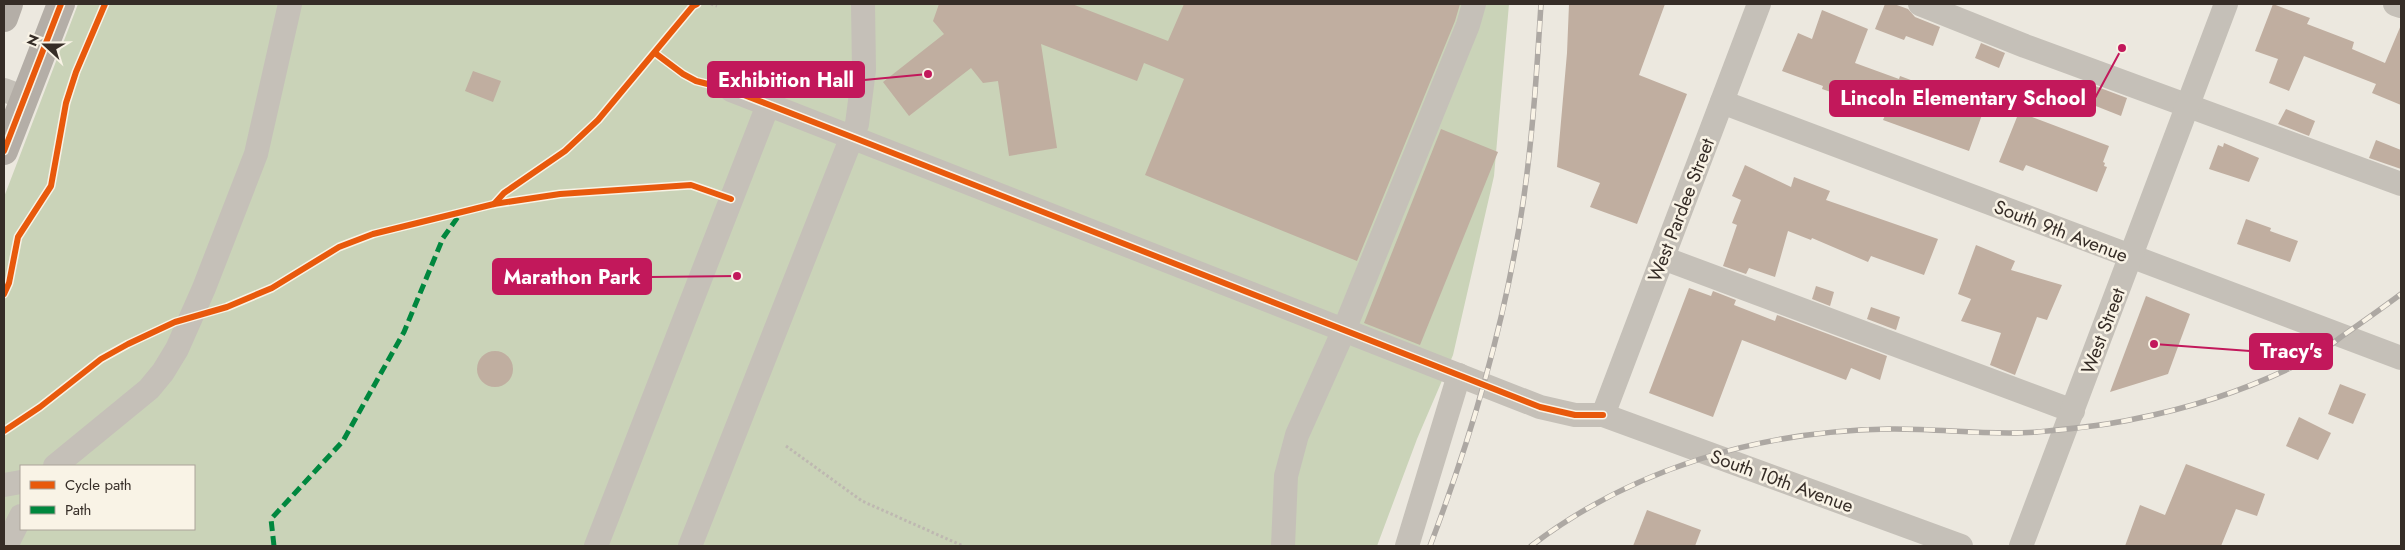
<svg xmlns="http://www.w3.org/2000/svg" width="2405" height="550" font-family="Jost,sans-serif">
	<rect width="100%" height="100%" fill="#ece8df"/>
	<path fill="#cad3b8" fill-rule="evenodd" d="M 78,4 L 1509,4 L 1494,176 L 1453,355 L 1417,439 L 1377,546 L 4,546 L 4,197 ZM 21,466 L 194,466 L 194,529 L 21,529 Z"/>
	<g fill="#c0aea0">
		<path d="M 939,4 L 1072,4 L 1168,41 L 1184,4 L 1460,4 L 1455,21 L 1357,261 L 1145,175 L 1184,79 L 1144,63 L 1137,81 L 1041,44 L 1057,148 L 1009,156 L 998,81 L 983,83 L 971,68 L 909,116 L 883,82 L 944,34 L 933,21 Z"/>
		<path d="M 1569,4 L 1665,4 L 1639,75 L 1687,94 L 1637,224 L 1590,207 L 1600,183 L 1557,167 L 1567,53 Z"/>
		<path d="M 1885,4 L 1894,4 L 1908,9 L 1915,17 L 1940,27 L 1933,46 L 1906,36 L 1904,40 L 1875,29 Z"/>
		<path d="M 2273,4 L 2310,18 L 2307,24 L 2354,42 L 2352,49 L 2385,63 L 2401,25 L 2401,105 L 2372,93 L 2376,84 L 2304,56 L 2289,91 L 2269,83 L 2278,59 L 2255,51 Z"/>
		<path d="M 1822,10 L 1868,29 L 1855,63 L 1899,79 L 1900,76 L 1965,100 L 1968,94 L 1987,101 L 1969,151 L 1883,120 L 1887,111 L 1822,89 L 1823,86 L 1782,71 L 1798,33 L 1812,39 Z"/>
		<path d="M 1981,43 L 2005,53 L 1999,68 L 1975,58 Z"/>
		<path d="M 473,71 L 501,81 L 493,102 L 465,91 Z"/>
		<path d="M 2079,80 L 2127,98 L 2121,116 L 2073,97 Z"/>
		<path d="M 2286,109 L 2315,121 L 2309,136 L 2278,124 Z"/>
		<path d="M 2019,112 L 2109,146 L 2103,162 L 2105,163 L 2104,166 L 2107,167 L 2097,192 L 2026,165 L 2023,171 L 1999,162 Z"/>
		<path d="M 1441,129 L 1498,152 L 1420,345 L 1364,323 Z"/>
		<path d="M 2376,140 L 2401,150 L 2401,169 L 2369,158 Z"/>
		<path d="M 2224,143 L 2259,158 L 2249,182 L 2209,169 L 2218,145 L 2223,147 Z"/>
		<path d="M 1745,165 L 1791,187 L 1794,177 L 1830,191 L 1826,200 L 1938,239 L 1924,275 L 1871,256 L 1868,262 L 1812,238 L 1811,240 L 1788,231 L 1775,277 L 1749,268 L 1746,274 L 1723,266 L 1737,225 L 1732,223 L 1741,200 L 1732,196 Z"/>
		<path d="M 2246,219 L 2271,228 L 2270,231 L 2298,241 L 2290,262 L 2237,244 Z"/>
		<path d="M 1976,245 L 2015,261 L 2011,270 L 2062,285 L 2047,320 L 2037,317 L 2015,375 L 1990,365 L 2001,333 L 1961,321 L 1971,299 L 1958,294 Z"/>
		<path d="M 1816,286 L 1834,292 L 1830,306 L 1812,299 Z"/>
		<path d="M 1689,288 L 1711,296 L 1713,291 L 1736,300 L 1734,305 L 1775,321 L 1777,315 L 1887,356 L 1880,380 L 1851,368 L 1846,380 L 1742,340 L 1713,417 L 1649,393 Z"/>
		<path d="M 2146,296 L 2190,314 L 2168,374 L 2110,392 Z"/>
		<path d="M 1871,307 L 1900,317 L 1896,330 L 1867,319 Z"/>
		<circle cx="495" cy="369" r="18"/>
		<path d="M 2340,384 L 2366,394 L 2353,424 L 2328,414 Z"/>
		<path d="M 2299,417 L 2331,433 L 2318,460 L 2286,446 Z"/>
		<path d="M 2186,464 L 2265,494 L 2257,516 L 2236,509 L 2221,546 L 2125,546 L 2140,505 L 2165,515 Z"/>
		<path d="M 1647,510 L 1701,530 L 1695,546 L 1633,546 Z"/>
	</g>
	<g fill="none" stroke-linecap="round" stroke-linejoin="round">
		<g stroke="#beb8b1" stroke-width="3" stroke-dasharray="2.5 2.5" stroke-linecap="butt">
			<path d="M 711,4 L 717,6"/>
			<path d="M 494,204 L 504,193 L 565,151 L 598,120 L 693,6 L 697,4"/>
			<path d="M 786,446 L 862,501 L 963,546"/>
		</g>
		<g stroke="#c5c0b8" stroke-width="24">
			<path d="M 1920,4 L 2025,46 L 2401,184"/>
			<path d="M 2395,4 L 2401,6"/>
			<path d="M 4,90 L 25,98"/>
			<path d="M 731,90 L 1540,407 L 1575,415 L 1603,415 L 1961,546"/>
			<path d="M 1722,102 L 2401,358"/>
			<path d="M 1663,258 L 2073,411"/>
			<path d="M 1603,415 L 1759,4"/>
			<path d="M 55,466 L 149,389 L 163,372 L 177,349 L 204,288 L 256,154 L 290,4"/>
			<path d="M 4,485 L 21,482"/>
			<path d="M 6,546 L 21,516"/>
			<path d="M 596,546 L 768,105"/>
			<path d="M 690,546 L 857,124 L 864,70 L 863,4"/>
			<path d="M 1283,546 L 1286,476 L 1297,435 L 1344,330 L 1468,25 L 1474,4"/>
			<path d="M 1407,546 L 1459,375"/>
			<path d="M 2021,546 L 2226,4"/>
		</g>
		<g stroke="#b4aea7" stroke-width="28">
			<path d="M 4,18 L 9,4"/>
			<path d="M 4,151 L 61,4"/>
		</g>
		<defs>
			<g id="rail">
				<path d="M 1430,546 C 1473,433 1507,316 1524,196 C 1533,132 1537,68 1541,4"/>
				<path d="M 1531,546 C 1633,468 1761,431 1888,429 C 1938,428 1988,436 2037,432 C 2069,429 2103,426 2134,419 C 2196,407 2258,386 2314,356 C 2323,351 2332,344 2341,337 C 2361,323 2381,309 2401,294"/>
			</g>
		</defs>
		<use href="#rail" stroke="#ada8a3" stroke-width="5.5"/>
		<use href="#rail" stroke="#f9f3e6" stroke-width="4" stroke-dasharray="11" stroke-linecap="butt"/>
		<path stroke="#00873e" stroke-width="5" stroke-dasharray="10 5" stroke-linecap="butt" d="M 274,546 L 271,519 L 343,441 L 404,332 L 443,238 L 460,214"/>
		<defs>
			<g id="cycleway">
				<path d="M 655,53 L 683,74 L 696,81 L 731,90 L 852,137 L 1540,407 L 1575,415 L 1603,415"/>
				<path d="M 4,151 L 61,4"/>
				<path d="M 494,204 L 504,193 L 565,151 L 598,120 L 693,6 L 697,4"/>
				<path d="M 4,294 L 9,283 L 18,237 L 51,186 L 66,103 L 76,72 L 105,4"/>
				<path d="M 4,431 L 40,407 L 101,359 L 128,344 L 175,322 L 227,307 L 272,288 L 339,247 L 373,234 L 494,204 L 560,194 L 691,185 L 731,199"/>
			</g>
		</defs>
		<use href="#cycleway" stroke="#f9f3e6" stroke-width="9"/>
		<use href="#cycleway" stroke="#e8590c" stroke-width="6"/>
	</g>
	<g text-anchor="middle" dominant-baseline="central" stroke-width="5" stroke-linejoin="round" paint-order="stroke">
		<g font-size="19" fill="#362d27" stroke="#f9f3e6">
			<text transform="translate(1681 210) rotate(-69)">West Pardee Street</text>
			<text transform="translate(2061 231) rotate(21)">South 9th Avenue</text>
			<text transform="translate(2103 331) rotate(-69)">West Street</text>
			<text transform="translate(1782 481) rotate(20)">South 10th Avenue</text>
		</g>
	</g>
	<path fill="none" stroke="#c2185b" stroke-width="2" d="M928 74L864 80M2122 48L2095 98M737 276L651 277M2154 344L2250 351"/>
	<g fill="#c2185b" stroke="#f9f3e6" stroke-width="2">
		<circle cx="928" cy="74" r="5"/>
		<circle cx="2122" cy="48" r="5"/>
		<circle cx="737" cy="276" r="5"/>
		<circle cx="2154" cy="344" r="5"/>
	</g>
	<g fill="#c2185b" stroke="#c2185b" stroke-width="2">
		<rect x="708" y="62" width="156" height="35" rx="5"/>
		<rect x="1830" y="81" width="265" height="35" rx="5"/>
		<rect x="493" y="259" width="158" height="35" rx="5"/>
		<rect x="2250" y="334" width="82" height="35" rx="5"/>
	</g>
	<g font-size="20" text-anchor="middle" font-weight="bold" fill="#fff">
		<text x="786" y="87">Exhibition Hall</text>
		<text x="1963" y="105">Lincoln Elementary School</text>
		<text x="572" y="284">Marathon Park</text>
		<text x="2291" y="358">Tracy's</text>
	</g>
	<rect width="2405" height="550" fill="none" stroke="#362d27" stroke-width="10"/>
	<rect x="20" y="465" width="175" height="65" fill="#f9f3e6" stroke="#aba49a"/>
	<rect x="30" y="481" width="25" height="8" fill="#e8590c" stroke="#aba49a"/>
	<text x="65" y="490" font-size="15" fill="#362d27">Cycle path</text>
	<rect x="30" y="506" width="25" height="8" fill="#00873e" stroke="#aba49a"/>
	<text x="65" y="515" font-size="15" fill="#362d27">Path</text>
	<g transform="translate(45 45) rotate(291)" stroke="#f9f3e6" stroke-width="4" paint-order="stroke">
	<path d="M0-4L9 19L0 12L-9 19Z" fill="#362d27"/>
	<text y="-8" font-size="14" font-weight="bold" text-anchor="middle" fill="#362d27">N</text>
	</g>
</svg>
